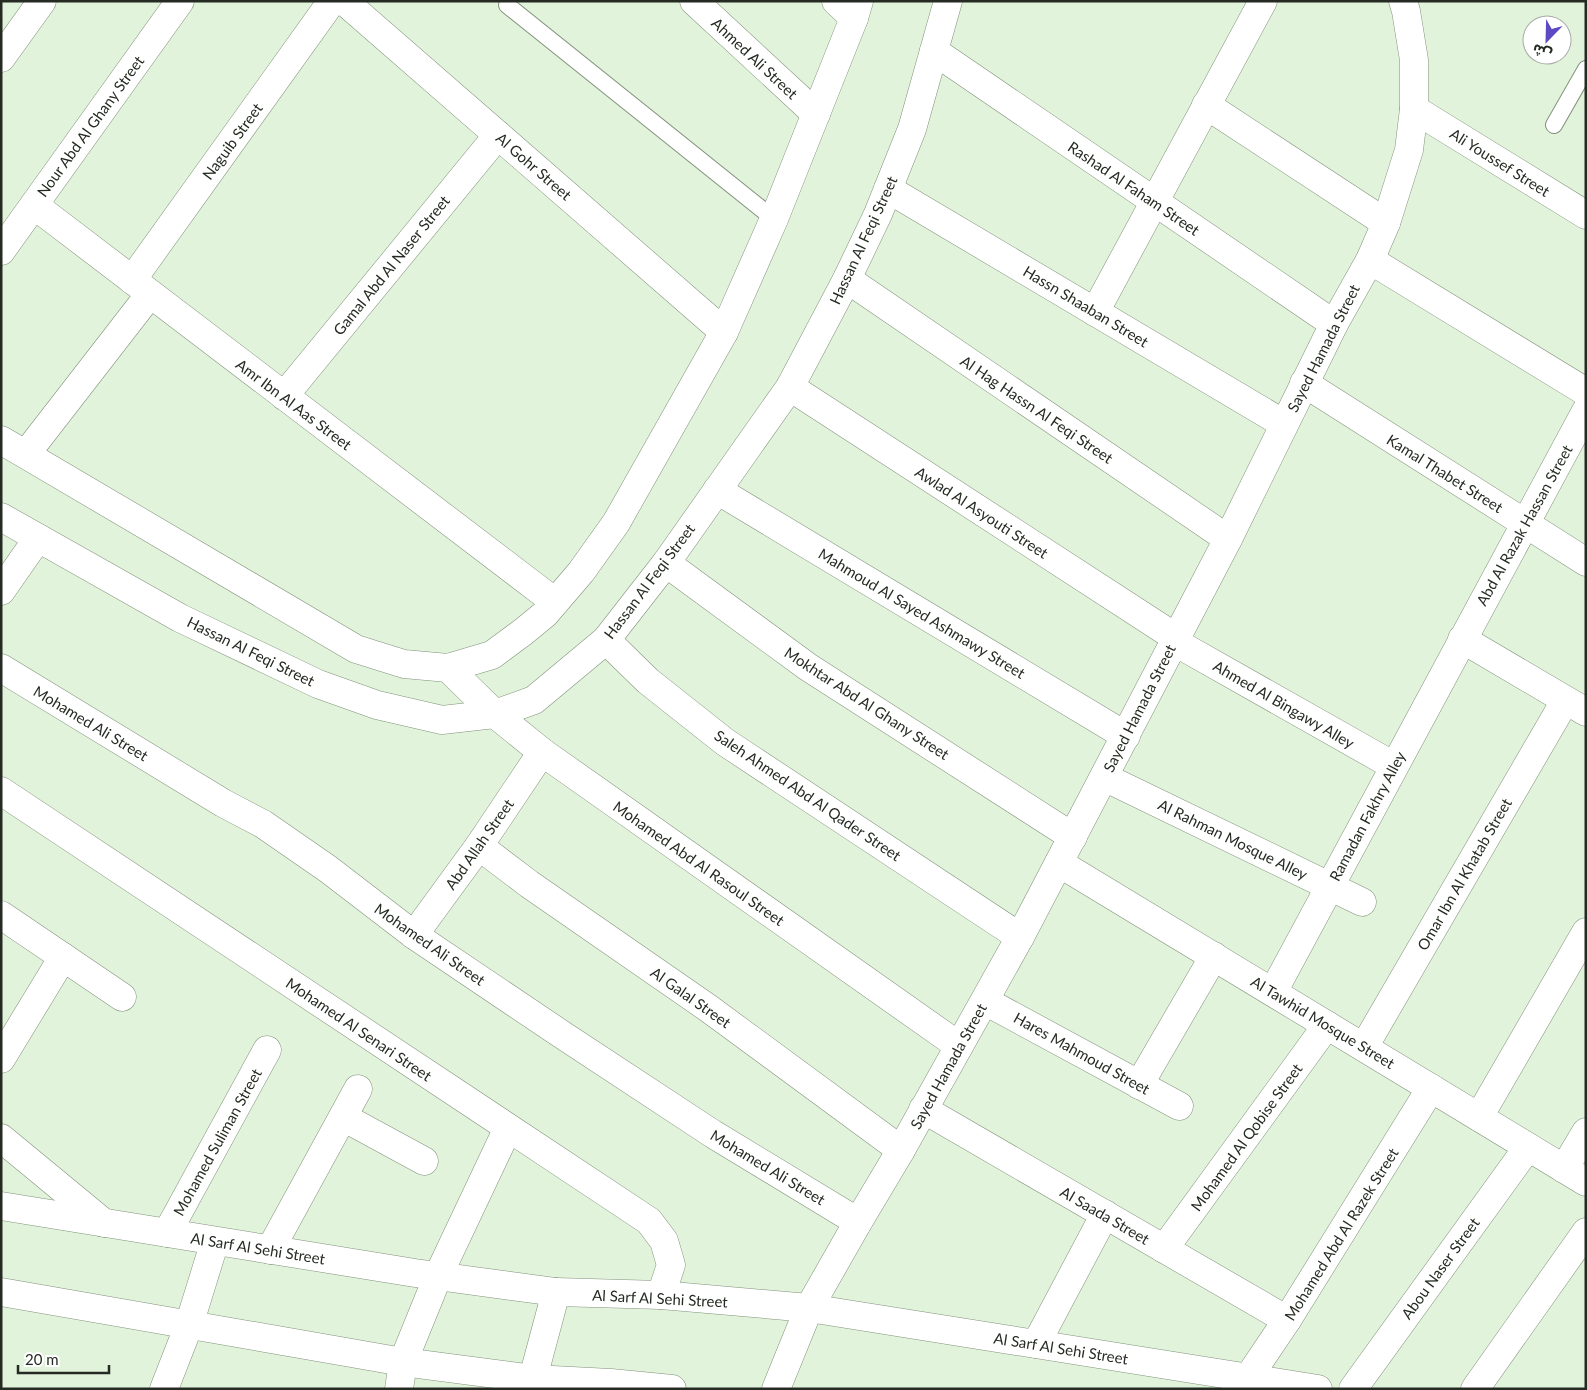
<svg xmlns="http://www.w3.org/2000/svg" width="1587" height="1390" font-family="Lato,'Noto Sans Arabic',sans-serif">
	<rect width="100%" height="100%" fill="#e2f3db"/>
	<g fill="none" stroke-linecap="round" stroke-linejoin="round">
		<defs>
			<g id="service">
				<path d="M 507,5 L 774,219"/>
				<path d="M 1554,125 L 1586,69"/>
			</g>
			<g id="minor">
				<path d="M 344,1 L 724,332"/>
				<path d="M 694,1 L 816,114"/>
				<path d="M 836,1 L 854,18"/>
				<path d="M 934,51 L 1334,324"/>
				<path d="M 1,58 L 42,1"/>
				<path d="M 1206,105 L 1386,223"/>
				<path d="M 1414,109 L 1586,215"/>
				<path d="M 888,189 L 1284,424"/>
				<path d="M 34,205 L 555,602"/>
				<path d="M 1,251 L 180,1"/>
				<path d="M 1370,260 L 1586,392"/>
				<path d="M 847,279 L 1228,539"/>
				<path d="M 132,280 L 332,1"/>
				<path d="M 1095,312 L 1263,1"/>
				<path d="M 1304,383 L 1586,562"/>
				<path d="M 790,387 L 1175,637"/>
				<path d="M 284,396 L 498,135"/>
				<path d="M 26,454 L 150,294"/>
				<path d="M 717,490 L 1126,736"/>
				<path d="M 666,563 L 808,667 L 1073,837"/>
				<path d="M 1,591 L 38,538"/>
				<path d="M 1462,639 L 1586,712"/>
				<path d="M 606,640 L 648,681 L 725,742 L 1020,937"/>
				<path d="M 1173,641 L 1394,766"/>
				<path d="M 1,668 L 223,803 L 263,824 L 328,869 L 414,935 L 561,1034 L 713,1134 L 858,1222"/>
				<path d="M 448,668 L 495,714 L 542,752 L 959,1046"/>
				<path d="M 1104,777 L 1362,902"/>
				<path d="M 1,791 L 649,1221 L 664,1241 L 671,1265 L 661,1295"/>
				<path d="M 479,846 L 529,884 L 708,1008 L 901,1150"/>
				<path d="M 1059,863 L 1586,1182"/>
				<path d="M 1,915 L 122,997"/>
				<path d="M 414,935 L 479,846 L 542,752"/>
				<path d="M 1273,992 L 1586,411"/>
				<path d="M 985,1001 L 1179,1106"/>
				<path d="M 1364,1047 L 1565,701"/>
				<path d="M 1,1059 L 63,957"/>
				<path d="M 1139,1085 L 1214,956"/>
				<path d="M 923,1109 L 1287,1320"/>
				<path d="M 343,1117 L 424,1161"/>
				<path d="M 1479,1117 L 1586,932"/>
				<path d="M 1,1138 L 104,1223"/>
				<path d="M 1564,1169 L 1586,1132"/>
				<path d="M 1,1206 L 415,1273 L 556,1292 L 661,1295 L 809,1308 L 1318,1389"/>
				<path d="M 167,1233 L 267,1050"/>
				<path d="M 1164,1249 L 1327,1025"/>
				<path d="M 270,1250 L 358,1089"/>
				<path d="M 1,1292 L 403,1362 L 533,1379 L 611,1383 L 672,1389"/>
				<path d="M 1036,1344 L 1105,1214"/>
				<path d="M 1248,1378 L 1287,1320 L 1431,1088"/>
				<path d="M 164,1389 L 189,1325 L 215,1241"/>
				<path d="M 399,1389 L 403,1362 L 438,1276 L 508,1128"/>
				<path d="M 530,1389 L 556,1292"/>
				<path d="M 776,1389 L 809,1308 L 858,1222 L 901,1150 L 1020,937 L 1228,539 L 1334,324 L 1370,260 L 1386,223 L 1409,150 L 1414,109 L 1414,60 L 1406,11 L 1403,1"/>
				<path d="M 1353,1389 L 1528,1147"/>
				<path d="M 1475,1389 L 1586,1232"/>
			</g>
			<g id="tertiary">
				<path d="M 1,440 L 356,649 L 404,664 L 448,668 L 492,655 L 523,632 L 545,614 L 581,572 L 616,523 L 724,332 L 774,219 L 854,18 L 859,1"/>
				<path d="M 1,517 L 180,618 L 318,684 L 377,705 L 442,720 L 495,714 L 534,700 L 606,640 L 666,563 L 790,387 L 847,279 L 878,214 L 912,129 L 948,1"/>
			</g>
		</defs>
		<use href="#service" stroke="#82927c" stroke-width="18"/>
		<use href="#minor" stroke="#82927c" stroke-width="29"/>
		<use href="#tertiary" stroke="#82927c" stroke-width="29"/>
		<use href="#service" stroke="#fff" stroke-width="16"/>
		<use href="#minor" stroke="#fff" stroke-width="28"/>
		<use href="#tertiary" stroke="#fff" stroke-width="28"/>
	</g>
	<g text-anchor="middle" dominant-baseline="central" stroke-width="5" stroke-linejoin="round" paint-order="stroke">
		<g font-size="15" fill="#252b22" stroke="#fff">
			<text transform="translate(755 58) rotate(43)">Ahmed Ali Street</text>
			<text transform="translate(90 126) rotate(-54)">Nour Abd Al Ghany Street</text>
			<text transform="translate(232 141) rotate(-54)">Naguib Street</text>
			<text transform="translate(1500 162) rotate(32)">Ali Youssef Street</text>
			<text transform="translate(534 166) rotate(41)">Al Gohr Street</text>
			<text transform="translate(1134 188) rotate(34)">Rashad Al Faham Street</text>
			<text transform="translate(863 240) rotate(-65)">Hassan Al Feqi Street</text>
			<text transform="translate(391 265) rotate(-51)">Gamal Abd Al Naser Street</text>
			<text transform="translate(1086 306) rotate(31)">Hassn Shaaban Street</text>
			<text transform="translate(1323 348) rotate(-63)">Sayed Hamada Street</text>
			<text transform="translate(294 404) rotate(37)">Amr Ibn Al Aas Street</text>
			<text transform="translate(1037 409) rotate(34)">Al Hag Hassn Al Feqi Street</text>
			<text transform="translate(1445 473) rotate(32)">Kamal Thabet Street</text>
			<text transform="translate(982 512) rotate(33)">Awlad Al Asyouti Street</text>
			<text transform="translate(1524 525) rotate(-61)">Abd Al Razak Hassan Street</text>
			<text transform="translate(649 581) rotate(-53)">Hassan Al Feqi Street</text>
			<text transform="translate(922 613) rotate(31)">Mahmoud Al Sayed Ashmawy Street</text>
			<text transform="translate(251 651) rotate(26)">Hassan Al Feqi Street</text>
			<text transform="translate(867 703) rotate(33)">Mokhtar Abd Al Ghany Street</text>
			<text transform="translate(1284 704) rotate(30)">Ahmed Al Bingawy Alley</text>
			<text transform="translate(1139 708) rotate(-63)">Sayed Hamada Street</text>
			<text transform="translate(91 723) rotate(31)">Mohamed Ali Street</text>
			<text transform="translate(808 795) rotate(34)">Saleh Ahmed Abd Al Qader Street</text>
			<text transform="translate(1367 816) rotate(-62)">Ramadan Fakhry Alley</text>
			<text transform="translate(1233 839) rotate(26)">Al Rahman Mosque Alley</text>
			<text transform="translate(479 844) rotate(-55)">Abd Allah Street</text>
			<text transform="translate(699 863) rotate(35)">Mohamed Abd Al Rasoul Street</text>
			<text transform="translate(1464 874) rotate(-60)">Omar Ibn Al Khatab Street</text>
			<text transform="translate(430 944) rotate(35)">Mohamed Ali Street</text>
			<text transform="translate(691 997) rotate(35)">Al Galal Street</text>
			<text transform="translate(1323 1022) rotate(31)">Al Tawhid Mosque Street</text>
			<text transform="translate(359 1029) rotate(34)">Mohamed Al Senari Street</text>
			<text transform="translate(1082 1053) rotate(29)">Hares Mahmoud Street</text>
			<text transform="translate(948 1066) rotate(-61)">Sayed Hamada Street</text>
			<text transform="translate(1246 1137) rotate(-54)">Mohamed Al Qobise Street</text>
			<text transform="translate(217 1142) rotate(-61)">Mohamed Suliman Street</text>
			<text transform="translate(768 1167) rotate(31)">Mohamed Ali Street</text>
			<text transform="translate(1105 1215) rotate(30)">Al Saada Street</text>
			<text transform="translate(1341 1234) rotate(-58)">Mohamed Abd Al Razek Street</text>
			<text transform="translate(258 1248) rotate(9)">Al Sarf Al Sehi Street</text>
			<text transform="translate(1440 1268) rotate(-54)">Abou Naser Street</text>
			<text transform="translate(660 1298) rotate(3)">Al Sarf Al Sehi Street</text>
			<text transform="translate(1061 1348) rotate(9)">Al Sarf Al Sehi Street</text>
		</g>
	</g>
	<rect width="1587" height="1390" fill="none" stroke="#252b22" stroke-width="5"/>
	<g transform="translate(1547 40) rotate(203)"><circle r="24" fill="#ffffff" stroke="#a8aaa7"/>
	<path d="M0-4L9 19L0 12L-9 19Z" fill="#5f49c2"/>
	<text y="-8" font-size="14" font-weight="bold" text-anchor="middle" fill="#252b22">ش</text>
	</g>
	<path d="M18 1365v8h91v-8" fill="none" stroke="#252b22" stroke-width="2.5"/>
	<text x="25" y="1365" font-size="15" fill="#252b22" stroke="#ffffff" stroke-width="4" paint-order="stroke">20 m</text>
</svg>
